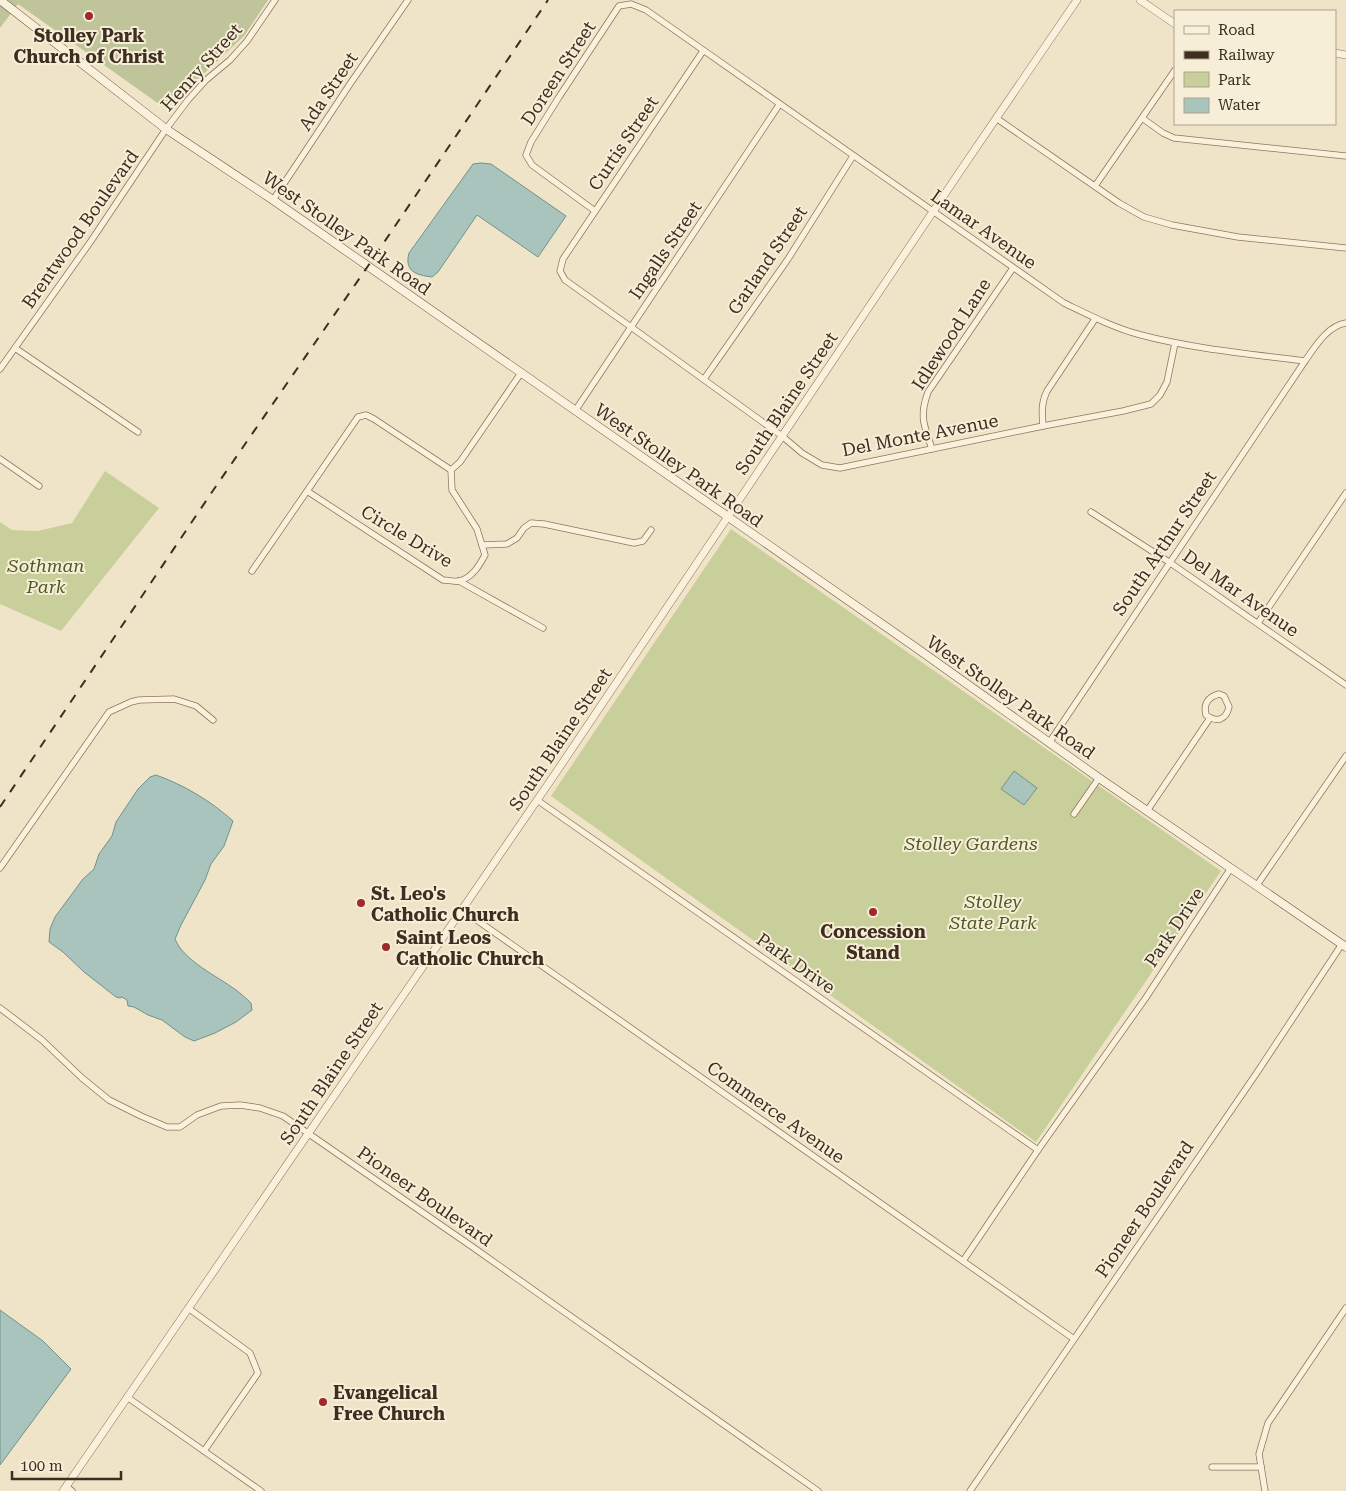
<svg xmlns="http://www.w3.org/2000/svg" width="1346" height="1491" font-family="'Roboto Serif',serif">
	<rect width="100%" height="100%" fill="#f0e4c8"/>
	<g fill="#c9cf9b">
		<path d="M 105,471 L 159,508 L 61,631 L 0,604 L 0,522 L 12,530 L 38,531 L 72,523 Z"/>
		<path d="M 731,529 L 1221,871 L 1036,1142 L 551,796 Z"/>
	</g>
	<path fill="#bfc49a" d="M 0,0 L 268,0 L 244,36 L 166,109 L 18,4 L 0,28 Z"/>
	<g fill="#a9c4bc" stroke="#6f938a">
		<path d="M 481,163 L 491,164 L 566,216 L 538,257 L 477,215 L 438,272 L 432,277 C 417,275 404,272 409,253 L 473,164 Z"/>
		<path d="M 1014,771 L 1037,788 L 1024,805 L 1001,789 Z"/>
		<path d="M 156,775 C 184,785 211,801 233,821 L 224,846 L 211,864 L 205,880 L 181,925 L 175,939 C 184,961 217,976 236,990 C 241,994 246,998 251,1003 L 252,1010 L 236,1022 L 215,1033 L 194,1041 L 185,1037 L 162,1020 L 148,1015 L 134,1007 L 128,1006 L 127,1000 L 122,997 L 120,998 L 116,997 L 84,972 L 63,952 L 49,942 L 50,929 L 55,917 L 83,879 L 94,869 L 99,854 L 112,836 L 116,822 L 138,789 L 150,777 Z"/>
		<path d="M 0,1310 L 43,1341 L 71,1369 L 0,1465 Z"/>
	</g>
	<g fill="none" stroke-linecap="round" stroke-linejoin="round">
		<defs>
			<g id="minor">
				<path d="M 703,51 L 563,259 L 560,271 L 565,280 L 631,327 L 782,436 L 802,453 L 822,465 L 840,468 L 1043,426 L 1123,411 L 1151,404 L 1160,395 L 1167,382 L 1175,343"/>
				<path d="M 996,118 L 1119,203 L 1144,217 L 1172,225 L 1238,237 L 1346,248"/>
				<path d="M 1142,118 L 1163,133 L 1174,138 L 1346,156"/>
				<path d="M 1095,186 L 1175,70"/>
				<path d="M 273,200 L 352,81 L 408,0"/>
				<path d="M 595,211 L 532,165 L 526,155 L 531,142 L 559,97 L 619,6 L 631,4 L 646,10 L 1064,303 C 1089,315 1114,328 1141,335 C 1194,349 1251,354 1305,361"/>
				<path d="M 15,348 L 138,432"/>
				<path d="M 0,369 L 91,241 L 166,129 L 188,100 L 206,80 L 230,60 L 247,41 L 275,0"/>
				<path d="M 704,379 L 788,259 L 853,156"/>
				<path d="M 575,411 L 779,105"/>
				<path d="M 1043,426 C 1042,413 1041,403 1047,391 L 1095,319"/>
				<path d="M 932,449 C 924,425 919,417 928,392 L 1013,268"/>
				<path d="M 0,459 L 39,486"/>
				<path d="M 451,470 L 460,462 L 521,373"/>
				<path d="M 1091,512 L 1169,562 L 1346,685"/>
				<path d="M 482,545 L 507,544 L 517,538 L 524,528 L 531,523 L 544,524 L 634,543 L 643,541 L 651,530"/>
				<path d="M 252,571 L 358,417 L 366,415 L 374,419 L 451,470 L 452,490 L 477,529 L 485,555 C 479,566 472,578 459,581 C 455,582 448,580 443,580 L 307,491"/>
				<path d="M 459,581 L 543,628"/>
				<path d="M 1258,623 L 1346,493"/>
				<path d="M 1219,694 L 1224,696 L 1229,707 C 1226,720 1217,723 1206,715 C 1203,704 1208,697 1219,694 Z"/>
				<path d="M 1049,743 L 1305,361 C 1315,347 1327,326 1346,323"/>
				<path d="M 537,800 L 1038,1150"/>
				<path d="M 1147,811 L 1210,718"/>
				<path d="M 1074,814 L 1099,778"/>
				<path d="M 0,868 L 109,712 L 131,702 L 139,700 L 174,699 L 196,706 L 213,720"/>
				<path d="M 1257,885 L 1346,756"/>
				<path d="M 461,909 L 1074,1339"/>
				<path d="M 0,1008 L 42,1040 L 82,1078 L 109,1100 L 141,1116 L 167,1127 L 180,1127 L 197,1115 L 221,1106 L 240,1105 L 260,1108 L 283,1116 L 474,1248 L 818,1491"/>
				<path d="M 963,1261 L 1038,1150 L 1145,999 L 1231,868"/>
				<path d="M 188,1308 L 250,1353 L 258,1373 L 204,1451"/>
				<path d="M 127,1397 L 261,1491"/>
				<path d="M 1212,1467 L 1261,1467"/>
				<path d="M 66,1486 L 72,1491"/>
				<path d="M 970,1491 L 1256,1074 L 1342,944"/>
				<path d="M 1265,1491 L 1259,1454 L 1268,1423 L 1346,1308"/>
			</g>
			<g id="tertiary">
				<path d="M 1140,0 L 1175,24"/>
				<path d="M 1335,53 L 1346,55"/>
				<path d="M 63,1491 L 553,777 L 967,161 L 1077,0"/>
			</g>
			<path id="secondary" d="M 0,0 L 166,129 L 273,200 L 915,647 L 1099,778 L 1346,947"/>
		</defs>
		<use href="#minor" stroke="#8d765c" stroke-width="7"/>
		<use href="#tertiary" stroke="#8d765c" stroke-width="8"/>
		<use href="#secondary" stroke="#6f573f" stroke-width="9"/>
		<use href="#minor" stroke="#faf1dc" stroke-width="5.5"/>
		<use href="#tertiary" stroke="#faf1dc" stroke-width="7"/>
		<use href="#secondary" stroke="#faf1dc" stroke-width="8"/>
		<path stroke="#3d2e20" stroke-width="2" stroke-dasharray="9 9" stroke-linecap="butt" d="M 0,807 L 212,492 L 368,266 L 548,0"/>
	</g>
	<g fill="#9e2a2b" stroke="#f7eed8" stroke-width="2">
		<circle cx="89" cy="16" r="5"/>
		<circle cx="361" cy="903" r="5"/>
		<circle cx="873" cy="912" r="5"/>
		<circle cx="386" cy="947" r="5"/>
		<circle cx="323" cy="1402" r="5"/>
	</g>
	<g text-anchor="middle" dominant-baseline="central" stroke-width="4" stroke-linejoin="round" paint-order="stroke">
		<g font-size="18" font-weight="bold" fill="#3d2e20" stroke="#f7eed8" text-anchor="start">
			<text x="89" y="35" text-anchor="middle">Stolley Park<tspan x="89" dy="21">Church of Christ</tspan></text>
			<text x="371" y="893">St. Leo's<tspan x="371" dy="21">Catholic Church</tspan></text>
			<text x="873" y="931" text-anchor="middle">Concession<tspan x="873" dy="21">Stand</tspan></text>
			<text x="396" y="937">Saint Leos<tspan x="396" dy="21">Catholic Church</tspan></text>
			<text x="333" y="1392">Evangelical<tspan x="333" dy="21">Free Church</tspan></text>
		</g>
		<g font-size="18" fill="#3d2e20" stroke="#f7eed8">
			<text transform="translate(201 67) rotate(-48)">Henry Street</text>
			<text transform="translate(558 73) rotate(-57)">Doreen Street</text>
			<text transform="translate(328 91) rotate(-56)">Ada Street</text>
			<text transform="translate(623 143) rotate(-56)">Curtis Street</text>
			<text transform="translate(80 229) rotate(-55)">Brentwood Boulevard</text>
			<text transform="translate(984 229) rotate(35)">Lamar Avenue</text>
			<text transform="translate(347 233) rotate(35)">West Stolley Park Road</text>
			<text transform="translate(665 250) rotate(-56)">Ingalls Street</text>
			<text transform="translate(767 260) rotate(-56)">Garland Street</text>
			<text transform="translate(951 334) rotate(-57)">Idlewood Lane</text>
			<text transform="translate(786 403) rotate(-56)">South Blaine Street</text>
			<text transform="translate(920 435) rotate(-11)">Del Monte Avenue</text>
			<text transform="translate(679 465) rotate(35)">West Stolley Park Road</text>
			<text transform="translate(407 536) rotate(31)">Circle Drive</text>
			<text transform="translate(1164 543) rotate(-56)">South Arthur Street</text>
			<text transform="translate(1241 593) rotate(35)">Del Mar Avenue</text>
			<text transform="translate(1011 697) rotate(35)">West Stolley Park Road</text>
			<text transform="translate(560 739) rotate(-56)">South Blaine Street</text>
			<text transform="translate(1174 927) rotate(-56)">Park Drive</text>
			<text transform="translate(796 963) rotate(35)">Park Drive</text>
			<text transform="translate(331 1073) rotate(-56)">South Blaine Street</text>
			<text transform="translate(776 1112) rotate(35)">Commerce Avenue</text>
			<text transform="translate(425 1196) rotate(35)">Pioneer Boulevard</text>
			<text transform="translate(1144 1209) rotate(-56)">Pioneer Boulevard</text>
		</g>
		<g font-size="18" font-style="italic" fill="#4d5a26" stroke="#f7eed8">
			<text x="46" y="565">Sothman<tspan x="46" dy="21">Park</tspan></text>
			<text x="971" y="843">Stolley Gardens</text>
			<text x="993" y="901">Stolley<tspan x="993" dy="21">State Park</tspan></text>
		</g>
	</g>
	<rect x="1174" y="10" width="162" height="115" fill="#f7eed8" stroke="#ada18e"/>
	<rect x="1184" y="26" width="25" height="8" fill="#faf1dc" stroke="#ada18e"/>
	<text x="1218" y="35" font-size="15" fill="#3d2e20">Road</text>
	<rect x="1184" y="51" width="25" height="8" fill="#3d2e20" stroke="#ada18e"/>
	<text x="1218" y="60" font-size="15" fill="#3d2e20">Railway</text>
	<rect x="1184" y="72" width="25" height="15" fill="#c9cf9b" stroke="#ada18e"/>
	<text x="1218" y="85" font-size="15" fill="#3d2e20">Park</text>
	<rect x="1184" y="98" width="25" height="15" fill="#a9c4bc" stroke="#ada18e"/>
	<text x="1218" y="110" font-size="15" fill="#3d2e20">Water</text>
	<path d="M12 1471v8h109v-8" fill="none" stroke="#3d2e20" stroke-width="2.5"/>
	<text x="20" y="1471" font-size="15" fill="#3d2e20" stroke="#f7eed8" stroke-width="4" paint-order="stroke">100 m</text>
</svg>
